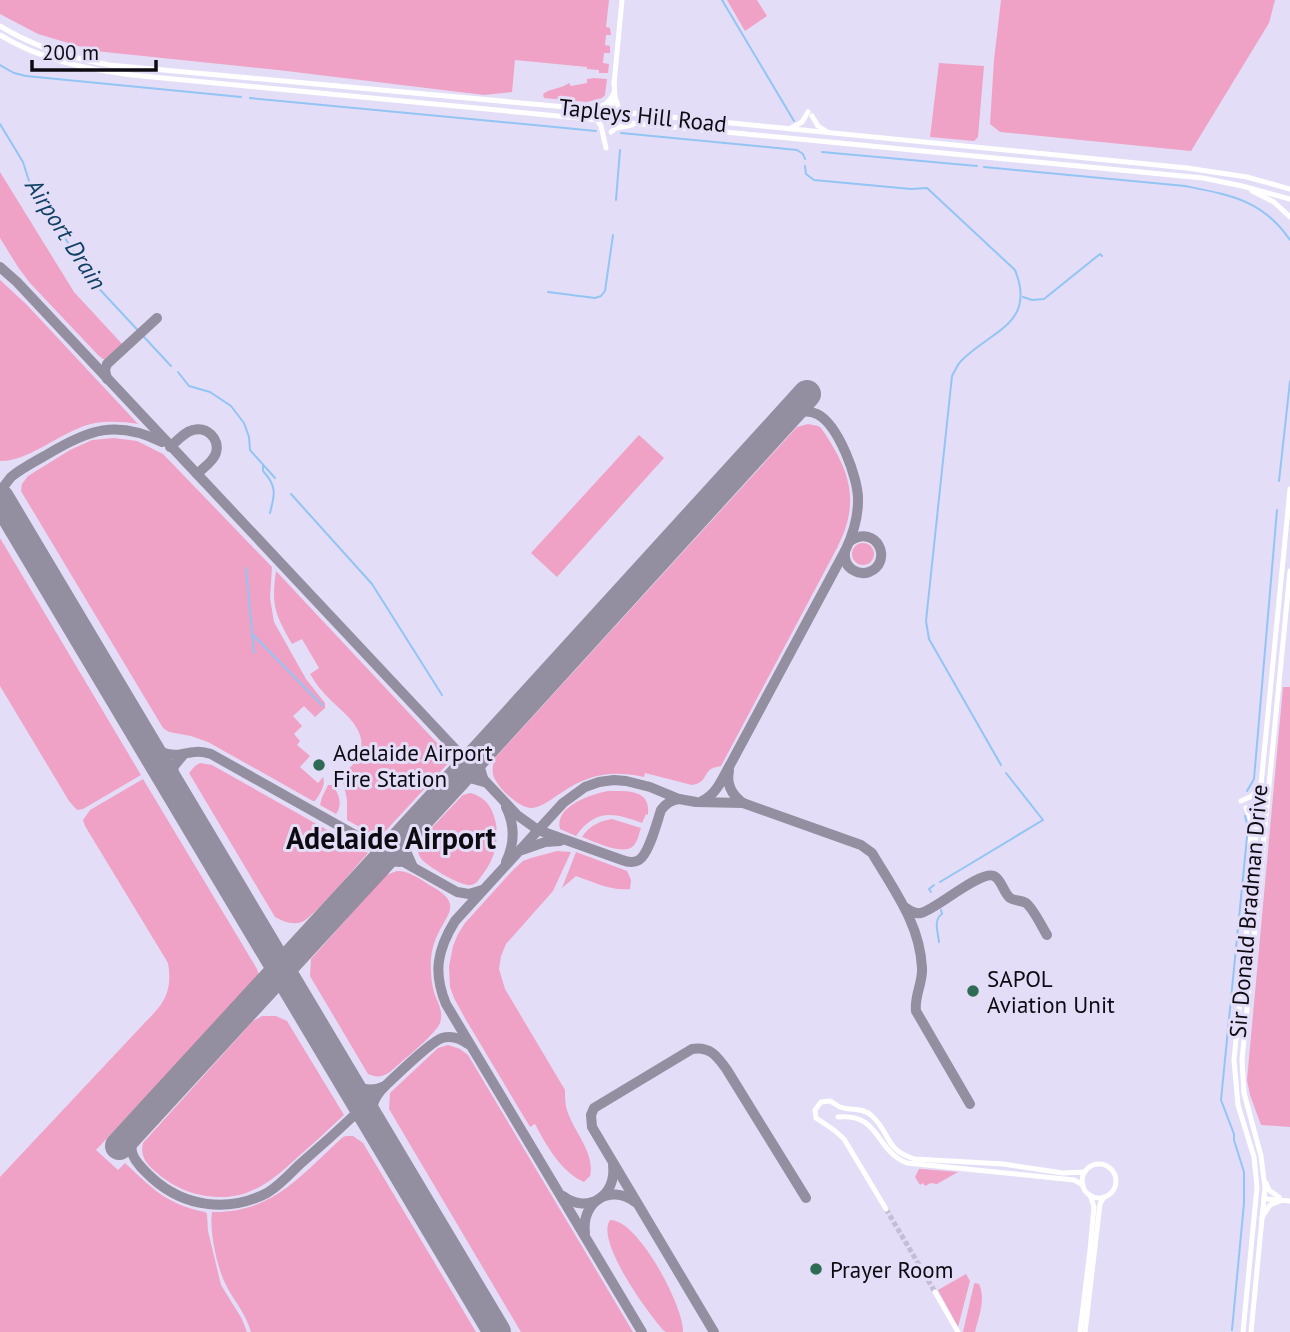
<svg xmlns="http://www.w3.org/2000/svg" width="1290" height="1332" font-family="'PT Sans',sans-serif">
	<rect width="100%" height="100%" fill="#e4ddf7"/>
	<g fill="#efa2c5">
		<path d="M 0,0 L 609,0 L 606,27 L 610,28 L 611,35 L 606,35 L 605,45 L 610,46 L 610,53 L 604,53 L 603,63 L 609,64 L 608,73 L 599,73 L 599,70 L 587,69 L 587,67 L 515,60 L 512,92 L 484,95 L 278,70 L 95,51 L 38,34 L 0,14 Z"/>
		<path d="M 727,0 L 757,0 L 767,16 L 745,31 Z"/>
		<path d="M 1001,0 L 1275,0 L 1269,23 L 1191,151 L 1000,132 L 990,124 L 994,60 Z"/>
		<path d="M 939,63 L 984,66 L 978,137 L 974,141 L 930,137 Z"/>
		<path d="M 594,78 L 607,79 L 605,95 L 602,98 L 587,102 L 544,98 L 543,94 C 551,88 561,89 569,83 L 571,86 L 587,83 L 587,79 Z"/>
		<path d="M 0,172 L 74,292 L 123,345 L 106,360 L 103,359 L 98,355 L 30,283 L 18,267 L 0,238 Z"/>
		<path d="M 0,280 L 26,304 L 138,424 C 117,421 96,420 77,429 C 54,438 25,462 0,461 Z"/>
		<path d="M 808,424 L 818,426 L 821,428 C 850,470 861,501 837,548 L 721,766 C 718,767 714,767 711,769 C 703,775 706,783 692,785 L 645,773 L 644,777 C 611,770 589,774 561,793 C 553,798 542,807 532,808 C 520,809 495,786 493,774 C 492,769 493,763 495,758 L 797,427 Z"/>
		<path d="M 639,435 L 664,458 L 557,577 L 531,553 Z"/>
		<path d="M 114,438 L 137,441 L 163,454 L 272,567 L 270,598 L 274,622 L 306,679 L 325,703 L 325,708 L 315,717 L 304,706 L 293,716 L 302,726 L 294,734 L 300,741 L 297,745 L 310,756 L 300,767 L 318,783 L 323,777 C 326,785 320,794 315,801 L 313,801 L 208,742 L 191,736 L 169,732 L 163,728 L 21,491 L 22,484 L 28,476 L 70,450 L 92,440 Z"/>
		<path d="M 0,538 L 141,775 L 83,809 L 77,810 L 69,801 L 0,686 Z"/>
		<circle cx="863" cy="554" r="11"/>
		<path d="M 276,571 L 452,759 L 379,838 L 347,820 L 347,800 L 342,776 C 347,769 356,764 359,755 C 371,728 337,709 323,692 C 318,687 314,680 310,674 L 319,668 L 302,639 L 292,644 C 275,614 271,605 276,571 Z"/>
		<path d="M 1283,687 L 1290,687 L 1290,1127 L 1261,1125 L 1250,1095 L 1247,1080 Z"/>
		<path d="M 200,763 L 212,765 L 368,853 C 355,867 315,916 302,922 C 292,925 284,922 275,917 L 189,773 L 195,766 Z"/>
		<path d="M 143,779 L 257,969 L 259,975 L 96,1150 L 118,1170 L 125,1163 C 153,1189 166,1204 205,1212 L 207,1214 L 208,1231 L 221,1285 L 242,1319 L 247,1332 L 0,1332 L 0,1177 L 137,1031 C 159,1007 174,998 168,963 L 85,826 L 83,820 L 90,810 Z"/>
		<path d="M 328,785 L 332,785 C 339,793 343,805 336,814 L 320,805 L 322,797 Z"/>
		<path d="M 608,791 C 628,791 651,789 648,815 L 646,814 L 642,823 C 614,813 596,808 576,836 L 560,829 C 554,806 592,794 608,791 Z"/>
		<path d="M 470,793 C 486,797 493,808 496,824 C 499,842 494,860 483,874 C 479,879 477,884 471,885 C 462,887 424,865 420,857 C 416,850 419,843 423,837 L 459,799 L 463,795 Z"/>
		<path d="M 612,819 L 641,828 C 639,833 638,840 635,844 C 626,858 594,841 582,837 C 589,826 599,821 612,819 Z"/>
		<path d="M 557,851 L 571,852 L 553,891 L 506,944 L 501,956 L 499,969 L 505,989 L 565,1090 C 565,1098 565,1105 568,1113 C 575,1133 595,1153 590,1176 L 584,1182 C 562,1173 546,1145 535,1124 L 530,1127 L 466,1020 L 454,998 L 450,987 L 449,966 L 453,946 L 458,934 L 465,923 L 513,870 L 523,861 L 531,858 Z"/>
		<path d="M 576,852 L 627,871 L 631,880 L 630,889 C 611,891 593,882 576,876 L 562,888 Z"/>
		<path d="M 397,871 C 410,871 420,879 431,886 C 464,904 447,913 436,938 C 432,948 430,959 431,970 C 431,977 432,985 434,992 C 437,1002 444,1011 440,1023 C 435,1035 401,1062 390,1072 C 382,1077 377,1078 368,1074 L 310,976 L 311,959 L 386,875 Z"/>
		<path d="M 262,1016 L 276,1016 L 287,1021 L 344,1115 C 329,1129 315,1142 300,1155 C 270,1183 245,1204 201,1195 C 186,1192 174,1186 162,1177 C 150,1167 139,1159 143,1143 L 253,1021 Z"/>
		<path d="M 448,1045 L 460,1049 L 468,1055 L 633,1332 L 521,1332 L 389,1109 L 390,1093 L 438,1048 Z"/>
		<path d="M 346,1136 L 353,1136 L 363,1143 L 476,1332 L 251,1332 C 246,1313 233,1300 225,1283 C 217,1267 209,1230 212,1212 C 273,1213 301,1175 343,1137 Z"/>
		<path d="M 919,1169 L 922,1169 L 958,1172 L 937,1184 L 931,1183 L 925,1186 L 923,1183 L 920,1185 L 915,1177 Z"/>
		<path d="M 610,1220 C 638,1219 684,1307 683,1332 L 666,1332 L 663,1330 C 648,1313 595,1241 610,1220 Z"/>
		<path d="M 966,1274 L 970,1281 L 958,1327 L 938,1290 Z"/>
		<path d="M 975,1283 L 979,1284 C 986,1299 979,1316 975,1332 L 963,1332 L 974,1284 Z"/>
	</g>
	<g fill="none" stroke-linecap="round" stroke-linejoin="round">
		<g stroke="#92c5f3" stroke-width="2">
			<path d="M 722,0 L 794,121"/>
			<path d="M 0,65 L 14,73 L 26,76 L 241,97"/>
			<path d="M 250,98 L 596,131"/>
			<path d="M 0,124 L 23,162 L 29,181 L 92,281 L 171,366"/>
			<path d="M 621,133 L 797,150 L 803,154 L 805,159"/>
			<path d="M 822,152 L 977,166"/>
			<path d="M 805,166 L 806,174 L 814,180 L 911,189 L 927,188 L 1015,270 C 1037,324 990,331 961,361 C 957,365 955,371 952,376 L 926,621 L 929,639 L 1001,765"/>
			<path d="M 984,167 L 1185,186 C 1230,195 1263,200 1290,240"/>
			<path d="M 616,200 L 620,150"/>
			<path d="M 548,292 L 595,298 L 601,296 L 605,291 L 613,235"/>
			<path d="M 1023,297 L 1032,300 L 1044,299 L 1100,254 L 1102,256"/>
			<path d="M 178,372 L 189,386 L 210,392 L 231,406 L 244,423 L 249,437 L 250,450 L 275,478"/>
			<path d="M 263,466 L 263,471 C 277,486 275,494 270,513"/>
			<path d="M 1279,481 L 1290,381"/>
			<path d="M 291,494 L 372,584 L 442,695"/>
			<path d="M 246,568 L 254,653"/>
			<path d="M 252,634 L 321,704 L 321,706"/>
			<path d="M 1247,791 L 1254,779 L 1277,510"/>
			<path d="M 940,882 L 1043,820 L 1006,773"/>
			<path d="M 931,892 L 929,889 L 934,885"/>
			<path d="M 939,942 C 938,932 933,920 942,914 L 941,910"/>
			<path d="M 1232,1330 L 1244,1203 L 1244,1172 L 1234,1140 L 1234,1134 L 1221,1100 L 1248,827 L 1245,816"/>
		</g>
		<g stroke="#938ea0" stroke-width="10">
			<path d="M 0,267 L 17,282 L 517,815 L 538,830 L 622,860 C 627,862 634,863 639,860 C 649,854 657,822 661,810 C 666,803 671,800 679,799"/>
			<path d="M 107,379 L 105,370 L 107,364 L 157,318"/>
			<path d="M 170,447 C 177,441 184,432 193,430 C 207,426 220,439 216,453 C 213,462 203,468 197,474"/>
			<path d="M 3,503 L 4,486 L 11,477 C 22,468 36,461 48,454 C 88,430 116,419 162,442"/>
			<path d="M 845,551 C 844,559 846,566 853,570 C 858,573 864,574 869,572 C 894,562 877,523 850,541"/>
			<path d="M 145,742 C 155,751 169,757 182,754 C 194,752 199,750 211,754 L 457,892 L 469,894 L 482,890"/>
			<path d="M 729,771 C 726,785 732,795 743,803"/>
			<path d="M 483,778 L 479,765 L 484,749"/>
			<path d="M 453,783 L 470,778 L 484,782"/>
			<path d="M 171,784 L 174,766 L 184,754"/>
			<path d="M 702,801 C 717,794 722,779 730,765 L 846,549 C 853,534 858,517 858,501 C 859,479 838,424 817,414 C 804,408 792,414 781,422"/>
			<path d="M 506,807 C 515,825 515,843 506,862"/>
			<path d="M 408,832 L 405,849 L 413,867"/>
			<path d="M 522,850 L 545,842 L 560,841"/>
			<path d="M 375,868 L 389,861 L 400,862"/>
			<path d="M 906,908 C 911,912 915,914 921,913 C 937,909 980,870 994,876 C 1002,880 1003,892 1010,898 C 1015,901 1021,900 1026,903 C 1033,908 1042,927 1047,935"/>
			<path d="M 346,1077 C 357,1090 370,1093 385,1086 C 397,1075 430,1042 442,1038 C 452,1035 460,1038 468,1044"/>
			<path d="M 136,1127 C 125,1152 134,1161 152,1178 C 184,1207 228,1213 267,1193 C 279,1186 289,1175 299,1165 C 321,1146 342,1127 363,1107"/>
			<path d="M 375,1127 C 369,1110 372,1099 385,1086"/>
			<path d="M 563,1196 C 588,1215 617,1195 613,1165"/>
			<path d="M 585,1233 C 581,1203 609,1183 635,1202"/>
			<path d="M 642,1332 L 446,1004 C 433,973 437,950 455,921 L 563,803 L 585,787 L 599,782 L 614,780 L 626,781 L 650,787 L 679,799 L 696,802 L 743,803 L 861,845 L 872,853 C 894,890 920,924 922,968 C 923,983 914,996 916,1011 L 970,1104"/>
			<path d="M 714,1332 L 592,1127 L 591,1115 L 594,1108 L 692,1049 C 710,1046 717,1056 727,1070 L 806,1198"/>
		</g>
		<g stroke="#938ea0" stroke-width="28">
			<path d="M 0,498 L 497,1332"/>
			<path d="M 119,1146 L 471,763 L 807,394"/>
		</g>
		<path stroke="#c4bdd5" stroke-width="5" stroke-dasharray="5 2.5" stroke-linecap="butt" d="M 886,1209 L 935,1292"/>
		<g stroke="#fff" stroke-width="5">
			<path d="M 614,84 L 622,0"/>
			<path d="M 611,112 L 613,94"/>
			<path d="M 838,1117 C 881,1113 874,1150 907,1163 L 1074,1180 L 1083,1185"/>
			<circle cx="1099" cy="1181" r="17"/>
			<path d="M 1264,1197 L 1267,1199 L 1290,1201"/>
			<path d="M 886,1209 L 844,1139 L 834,1130 L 816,1118 L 815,1110 L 821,1102 L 830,1101 C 834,1103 836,1105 840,1107 C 851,1111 863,1107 872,1116 C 891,1133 884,1150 915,1159 L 1003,1164 L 1063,1173 L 1085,1172"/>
			<path d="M 935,1292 L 958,1332"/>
			<path d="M 1080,1332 L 1090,1250 L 1094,1207 L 1090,1195"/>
			<path d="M 1085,1332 L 1100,1204 L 1104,1197"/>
		</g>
		<g stroke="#fff" stroke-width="5">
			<path d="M 0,26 C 34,47 70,58 109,65 L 620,112 L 1187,168 L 1247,177 L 1290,189"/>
			<path d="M 0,35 C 41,60 86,69 132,75 L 1203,178 L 1242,186 L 1290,199"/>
			<path d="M 614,81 L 615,97 L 620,112"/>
			<path d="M 594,109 L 606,104 L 612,97"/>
			<path d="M 812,116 L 818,126 L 826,131"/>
			<path d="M 597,120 L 601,126 L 606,148"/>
			<path d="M 791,128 L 802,122 L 808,112"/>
			<path d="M 611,132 L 616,128 L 632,125"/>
			<path d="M 1252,191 L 1274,202 L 1290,217"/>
			<path d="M 1241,801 L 1252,796 L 1258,789"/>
			<path d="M 1246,808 C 1257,826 1246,840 1252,858"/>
			<path d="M 1266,1183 L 1269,1190 L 1279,1197"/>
			<path d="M 1262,1217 L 1270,1205 L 1280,1201"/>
			<path d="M 1243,1332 L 1257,1187 L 1254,1157 L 1238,1105 L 1234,1060 L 1290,489"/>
			<path d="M 1251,1332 L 1265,1188 L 1261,1156 L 1244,1093 L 1242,1060 L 1290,571"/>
		</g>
	</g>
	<g fill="#2e6b55" stroke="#e4ddf7" stroke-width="2.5">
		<circle cx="319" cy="765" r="7"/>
		<circle cx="973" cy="991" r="7"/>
		<circle cx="816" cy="1269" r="7"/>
	</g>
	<g text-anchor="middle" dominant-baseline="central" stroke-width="6" stroke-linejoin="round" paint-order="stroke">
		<g font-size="23" fill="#0d0a12" stroke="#e4ddf7">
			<text transform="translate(643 115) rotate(6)">Tapleys Hill Road</text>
			<text transform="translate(1248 911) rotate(-85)">Sir Donald Bradman Drive</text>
		</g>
		<g font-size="23" fill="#0d0a12" stroke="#e4ddf7" text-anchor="start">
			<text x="333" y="752">Adelaide Airport<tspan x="333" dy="26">Fire Station</tspan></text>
			<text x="987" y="978">SAPOL<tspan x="987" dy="26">Aviation Unit</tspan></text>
			<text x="830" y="1269">Prayer Room</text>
		</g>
		<g font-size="24" font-style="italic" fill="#0f4065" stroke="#e4ddf7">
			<text transform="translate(66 234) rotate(57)">Airport Drain</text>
		</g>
		<g font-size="30" font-weight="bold" fill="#0d0a12" stroke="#e4ddf7">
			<text x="391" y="837">Adelaide Airport</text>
		</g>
	</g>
	<path d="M32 60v10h124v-10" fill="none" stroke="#0d0a12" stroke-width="3.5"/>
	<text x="42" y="60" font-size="21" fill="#0d0a12" stroke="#e4ddf7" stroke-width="5" paint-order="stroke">200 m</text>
</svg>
